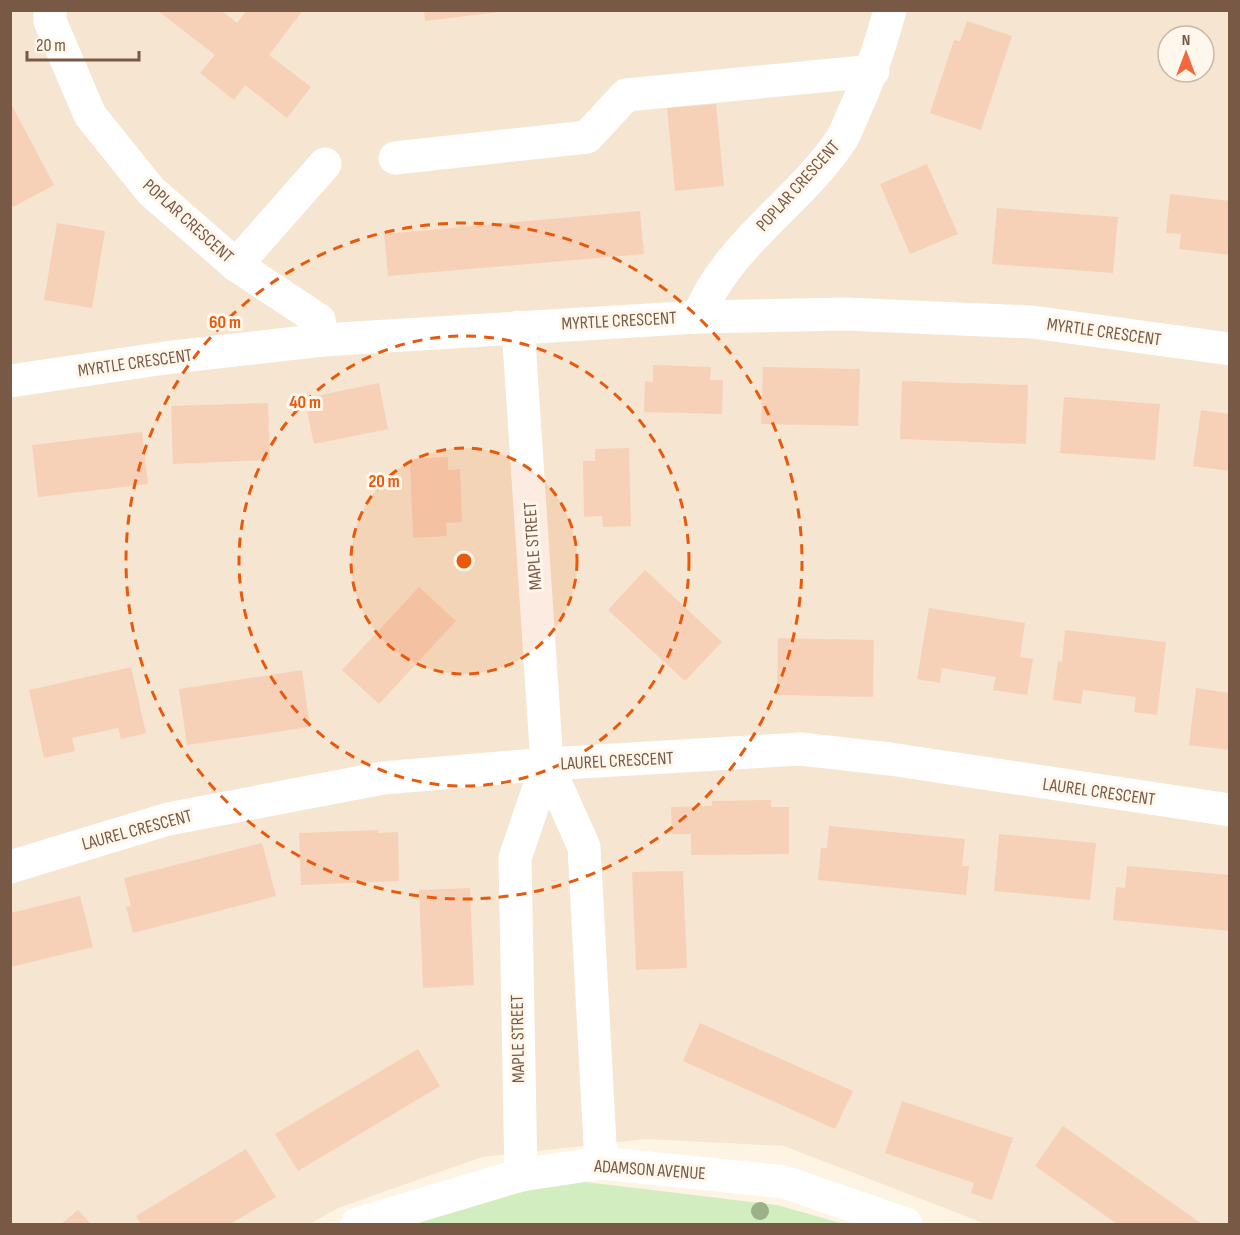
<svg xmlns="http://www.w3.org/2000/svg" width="1240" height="1235" font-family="'Sofia Sans Condensed',sans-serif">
	<rect width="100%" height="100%" fill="#fef4e3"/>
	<path fill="#f6e5d0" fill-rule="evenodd" d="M 10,11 L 1229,11 L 1229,1224 L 986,1224 L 784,1146 L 645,1139 L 482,1157 L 338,1208 L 310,1224 L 11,1224 ZM 1168,36 L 1204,36 L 1204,72 L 1168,72 Z"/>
	<path fill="#d2edc0" d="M 569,1180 L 777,1205 L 844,1224 L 398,1224 Z"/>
	<g fill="#f6d1b8">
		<path d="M 157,10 L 221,10 L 237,23 L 247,10 L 303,10 L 269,55 L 311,87 L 287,118 L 245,85 L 234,100 L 200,73 L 215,55 Z"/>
		<path d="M 424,10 L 499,10 L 499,12 L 425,21 Z"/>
		<path d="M 967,21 L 1012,36 L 981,130 L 930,113 L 954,40 L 960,41 Z"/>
		<path d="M 10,102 L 54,185 L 13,207 L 10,202 Z"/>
		<path d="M 716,104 L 724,186 L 675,191 L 667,108 Z"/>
		<path d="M 927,164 L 958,234 L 910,254 L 880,184 Z"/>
		<path d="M 1170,194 L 1230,201 L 1230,255 L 1179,249 L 1181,234 L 1166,233 Z"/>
		<path d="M 997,208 L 1118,217 L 1113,273 L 992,264 Z"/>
		<path d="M 640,211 L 644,254 L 388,276 L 384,234 Z"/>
		<path d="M 57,223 L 105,231 L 92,308 L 44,300 Z"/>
		<path d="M 653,365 L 711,367 L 710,380 L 723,380 L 722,414 L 644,412 L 645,381 L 653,382 Z"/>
		<path d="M 763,367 L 860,369 L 858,426 L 761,424 Z"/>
		<path d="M 902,381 L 1028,385 L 1026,444 L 900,439 Z"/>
		<path d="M 379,383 L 388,429 L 314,444 L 307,412 L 319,409 L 316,396 Z"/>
		<path d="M 1064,397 L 1160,404 L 1155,460 L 1060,453 Z"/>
		<path d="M 268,403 L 270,460 L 173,464 L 171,406 Z"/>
		<path d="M 1201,410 L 1230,414 L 1230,471 L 1193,466 Z"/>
		<path d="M 142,432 L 148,484 L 38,497 L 32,445 Z"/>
		<path d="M 629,448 L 631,526 L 603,527 L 602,516 L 584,517 L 583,461 L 595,461 L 595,449 Z"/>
		<path d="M 448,457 L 448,470 L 460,469 L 462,522 L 446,523 L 447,536 L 413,538 L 410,459 Z"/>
		<path d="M 645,570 L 722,642 L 685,681 L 608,610 Z"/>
		<path d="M 419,587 L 456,621 L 379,704 L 342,670 Z"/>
		<path d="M 929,608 L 1025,623 L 1020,657 L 1033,659 L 1027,695 L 993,690 L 996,677 L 942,668 L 940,683 L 917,679 Z"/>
		<path d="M 1065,630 L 1166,642 L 1157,715 L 1134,712 L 1136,697 L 1083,690 L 1081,704 L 1053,700 L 1058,661 L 1062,662 Z"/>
		<path d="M 778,638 L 874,640 L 873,697 L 777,695 Z"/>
		<path d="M 131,667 L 146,733 L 121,739 L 118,728 L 72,738 L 75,751 L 44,758 L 29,690 Z"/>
		<path d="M 302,670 L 310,727 L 187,745 L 179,689 Z"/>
		<path d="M 1196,688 L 1230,693 L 1230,750 L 1189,745 Z"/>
		<path d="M 771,800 L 771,807 L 789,807 L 789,854 L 691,855 L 691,834 L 672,834 L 671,807 L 712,806 L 712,801 Z"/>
		<path d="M 829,826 L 965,839 L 962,866 L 969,866 L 966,895 L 818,880 L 821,848 L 827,848 Z"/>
		<path d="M 378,830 L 378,833 L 398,832 L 399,881 L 301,885 L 299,833 Z"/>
		<path d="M 999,834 L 1096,843 L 1090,900 L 994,891 Z"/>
		<path d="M 262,843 L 276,896 L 133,933 L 126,907 L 131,906 L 124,878 Z"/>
		<path d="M 1127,866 L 1230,875 L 1230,931 L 1113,920 L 1116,887 L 1125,888 Z"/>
		<path d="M 683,871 L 687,968 L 636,970 L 632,872 Z"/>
		<path d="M 470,888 L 474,985 L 423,988 L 419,890 Z"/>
		<path d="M 80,896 L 93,947 L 10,967 L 10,913 Z"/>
		<path d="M 700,1023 L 853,1091 L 835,1129 L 683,1061 Z"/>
		<path d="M 418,1049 L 440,1086 L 298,1171 L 275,1134 Z"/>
		<path d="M 902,1101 L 1013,1138 L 992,1200 L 971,1193 L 974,1183 L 885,1153 Z"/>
		<path d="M 1063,1126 L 1202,1224 L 1117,1224 L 1035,1166 Z"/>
		<path d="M 246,1149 L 276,1197 L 230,1224 L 141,1224 L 136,1216 Z"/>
		<path d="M 78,1210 L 91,1224 L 61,1224 Z"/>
	</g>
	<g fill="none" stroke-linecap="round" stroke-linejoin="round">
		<g stroke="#fff" stroke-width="33">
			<path d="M 50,10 L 50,21 L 90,115 L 151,191 L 236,265 L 319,320 L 322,340"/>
			<path d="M 395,158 L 587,137 L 626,95 L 873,71"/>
			<path d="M 236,265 L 325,164"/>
			<path d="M 698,317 C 727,245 796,205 839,143 C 845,135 849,124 853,114 C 869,80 880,47 890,10"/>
			<path d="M 518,327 L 547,764 L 584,847 L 601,1163"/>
			<path d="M 10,381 L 165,358 L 322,340 L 698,317 L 845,314 L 1032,322 L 1230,349"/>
			<path d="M 10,867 L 168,819 L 383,778 L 547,764 L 800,749 L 890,759 L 1230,810"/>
			<path d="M 521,1175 L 515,858 L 547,764"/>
			<path d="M 357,1224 L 521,1175 L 601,1163 L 784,1182 L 906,1224"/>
		</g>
	</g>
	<circle fill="#9cb187" cx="760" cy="1211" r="9"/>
	<circle cx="464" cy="561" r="113" fill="#e8590c" fill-opacity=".12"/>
	<g fill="none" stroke="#e8590c" stroke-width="3" stroke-dasharray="10 8">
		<circle cx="464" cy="561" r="113"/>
		<circle cx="464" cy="561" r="225"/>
		<circle cx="464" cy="561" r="338"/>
	</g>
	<g text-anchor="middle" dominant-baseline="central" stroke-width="6" stroke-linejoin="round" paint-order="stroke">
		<g font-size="18" fill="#785946" stroke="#fff7eb">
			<text transform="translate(798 186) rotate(-48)">POPLAR CRESCENT</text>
			<text transform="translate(188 221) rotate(42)">POPLAR CRESCENT</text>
			<text transform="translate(619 321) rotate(-3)">MYRTLE CRESCENT</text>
			<text transform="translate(1104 332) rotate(8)">MYRTLE CRESCENT</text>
			<text transform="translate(135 363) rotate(-8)">MYRTLE CRESCENT</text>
			<text transform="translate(533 546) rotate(-94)">MAPLE STREET</text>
			<text transform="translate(617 761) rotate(-3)">LAUREL CRESCENT</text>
			<text transform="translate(1099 792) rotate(8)">LAUREL CRESCENT</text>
			<text transform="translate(137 830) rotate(-15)">LAUREL CRESCENT</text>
			<text transform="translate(518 1039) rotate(-91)">MAPLE STREET</text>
			<text transform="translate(650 1170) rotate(4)">ADAMSON AVENUE</text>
		</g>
	</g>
	<circle cx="464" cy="561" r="9" fill="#e8590c" stroke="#fff7eb" stroke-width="3"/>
	<g font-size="18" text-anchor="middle" font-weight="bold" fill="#e8590c" stroke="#fff7eb" stroke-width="6" stroke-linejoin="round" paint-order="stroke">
		<text x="225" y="328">60 m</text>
		<text x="305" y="408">40 m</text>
		<text x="384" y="487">20 m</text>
	</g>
	<rect width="1240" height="1235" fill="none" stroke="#785946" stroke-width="24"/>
	<g transform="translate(1186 54)"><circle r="28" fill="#fff7eb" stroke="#c9b8a9" stroke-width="1.5"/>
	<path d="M0-4.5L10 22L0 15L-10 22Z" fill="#f3673d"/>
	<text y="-9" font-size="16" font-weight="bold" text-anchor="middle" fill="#785946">N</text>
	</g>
	<path d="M27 51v9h112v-9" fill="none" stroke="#785946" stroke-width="3"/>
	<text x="36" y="51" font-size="18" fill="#785946" stroke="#fff7eb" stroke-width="4.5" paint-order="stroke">20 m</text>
</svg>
